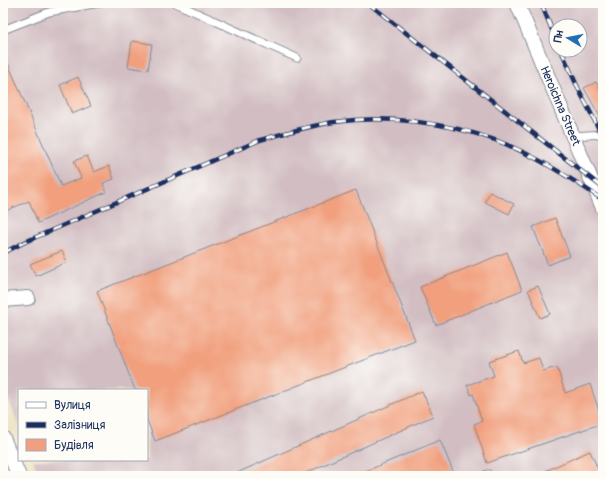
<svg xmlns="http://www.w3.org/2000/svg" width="606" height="479" font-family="Pangolin,sans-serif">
	<rect width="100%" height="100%" fill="#fdfcf7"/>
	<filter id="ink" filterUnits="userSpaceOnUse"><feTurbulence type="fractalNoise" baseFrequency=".025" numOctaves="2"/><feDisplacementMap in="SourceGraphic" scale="8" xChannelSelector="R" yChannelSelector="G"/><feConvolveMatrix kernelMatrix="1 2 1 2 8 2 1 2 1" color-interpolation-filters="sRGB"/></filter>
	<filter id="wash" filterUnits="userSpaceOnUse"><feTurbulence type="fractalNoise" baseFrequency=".012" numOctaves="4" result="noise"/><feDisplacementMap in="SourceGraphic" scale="16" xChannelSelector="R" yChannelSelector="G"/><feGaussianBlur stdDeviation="0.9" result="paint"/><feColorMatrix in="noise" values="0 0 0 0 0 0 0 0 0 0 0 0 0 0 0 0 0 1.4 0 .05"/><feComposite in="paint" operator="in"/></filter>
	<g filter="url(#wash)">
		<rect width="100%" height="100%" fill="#ede3c4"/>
		<path fill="#d2bec2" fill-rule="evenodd" d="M 3,3 L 603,3 L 603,476 L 39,476 L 33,460 L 147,460 L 147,390 L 19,390 L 19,426 L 3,386 ZM 556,26 L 580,26 L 580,50 L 556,50 Z"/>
		<g id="blocks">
			<g fill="#f19f7d">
				<path d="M 132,41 L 152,44 L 148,70 L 128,67 Z"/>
				<path d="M 3,52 L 61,186 L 81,178 L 74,161 L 87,156 L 94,172 L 109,166 L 114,179 L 103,183 L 106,192 L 38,223 L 29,201 L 3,212 Z"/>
				<path d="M 78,77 L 91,106 L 72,114 L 60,85 Z"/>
				<path d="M 596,82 L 603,94 L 603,122 L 584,88 Z"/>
				<path d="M 356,190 L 415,340 L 155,441 L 147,420 L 147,390 L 135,390 L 97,291 Z"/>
				<path d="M 490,192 L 514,204 L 509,214 L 485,202 Z"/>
				<path d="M 555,218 L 570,256 L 548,265 L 533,227 Z"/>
				<path d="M 62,251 L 67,262 L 36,276 L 30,264 Z"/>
				<path d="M 507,252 L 522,290 L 436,325 L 420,287 Z"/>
				<path d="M 538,286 L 550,314 L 540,318 L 528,290 Z"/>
				<path d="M 519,351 L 523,363 L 539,358 L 543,371 L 557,367 L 565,393 L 590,384 L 603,423 L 487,463 L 474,424 L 482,421 L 473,394 L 471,395 L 467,385 L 494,376 L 489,361 Z"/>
				<path d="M 422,391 L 433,416 L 299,476 L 230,476 Z"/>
				<path d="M 440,440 L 455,476 L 354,476 Z"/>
				<path d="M 590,451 L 601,476 L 534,476 Z"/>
			</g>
		</g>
	</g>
	<g filter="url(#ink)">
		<use href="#blocks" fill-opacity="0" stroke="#848991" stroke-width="1"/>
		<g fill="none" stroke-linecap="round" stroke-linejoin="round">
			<defs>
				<g id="service">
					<path d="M 175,3 L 297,58"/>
					<path d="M 3,30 L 49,12 L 99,3"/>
					<path d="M 573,136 L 603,134"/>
					<path d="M 483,476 L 488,474 L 488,476"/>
				</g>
				<g id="minor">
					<path d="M 517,3 L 603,208"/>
					<path d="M 3,300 L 28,298"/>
					<path d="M 3,438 L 19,476"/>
				</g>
			</defs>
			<use href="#service" stroke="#848991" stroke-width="9"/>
			<use href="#minor" stroke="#848991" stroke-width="16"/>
			<use href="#service" stroke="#fff" stroke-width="7"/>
			<use href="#minor" stroke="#fff" stroke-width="14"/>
			<defs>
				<g id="rail">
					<path d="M 368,3 L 603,188"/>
					<path d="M 541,3 L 556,40"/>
					<path d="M 561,50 L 578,88 L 603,137"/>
					<path d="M 3,253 L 27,241 L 260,140 C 285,133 309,126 334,122 C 387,115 445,122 495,140 C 533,154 569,177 603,200"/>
				</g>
			</defs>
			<use href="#rail" stroke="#1b2f5e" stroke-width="4.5"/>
			<use href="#rail" stroke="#fdfcf7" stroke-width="3" stroke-dasharray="9" stroke-linecap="butt"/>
		</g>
	</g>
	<g text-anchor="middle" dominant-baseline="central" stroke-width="4" stroke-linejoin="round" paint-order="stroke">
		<g font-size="12" fill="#1b2f5e" stroke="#fdfcf7">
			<text transform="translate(560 106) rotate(67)">Heroichna Street</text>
		</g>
	</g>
	<rect width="606" height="479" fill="none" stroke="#fdfcf7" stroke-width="16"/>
	<rect x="18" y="389" width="130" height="72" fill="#fdfcf7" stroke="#a3aaba"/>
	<rect x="26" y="402" width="20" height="6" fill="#ffffff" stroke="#a3aaba"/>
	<text x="54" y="409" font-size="12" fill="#1b2f5e">Вулиця</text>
	<rect x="26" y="422" width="20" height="6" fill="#1b2f5e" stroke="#a3aaba"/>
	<text x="54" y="429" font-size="12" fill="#1b2f5e">Залізниця</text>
	<rect x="26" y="439" width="20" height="12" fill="#f19f7d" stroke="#a3aaba"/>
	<text x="54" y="449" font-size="12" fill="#1b2f5e">Будівля</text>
	<g transform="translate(568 38) rotate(280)"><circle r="19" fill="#fdfcf7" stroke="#a3aaba"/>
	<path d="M0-3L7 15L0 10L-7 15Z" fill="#1f6fb2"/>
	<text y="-6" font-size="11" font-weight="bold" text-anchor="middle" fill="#1b2f5e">Пн</text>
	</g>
</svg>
